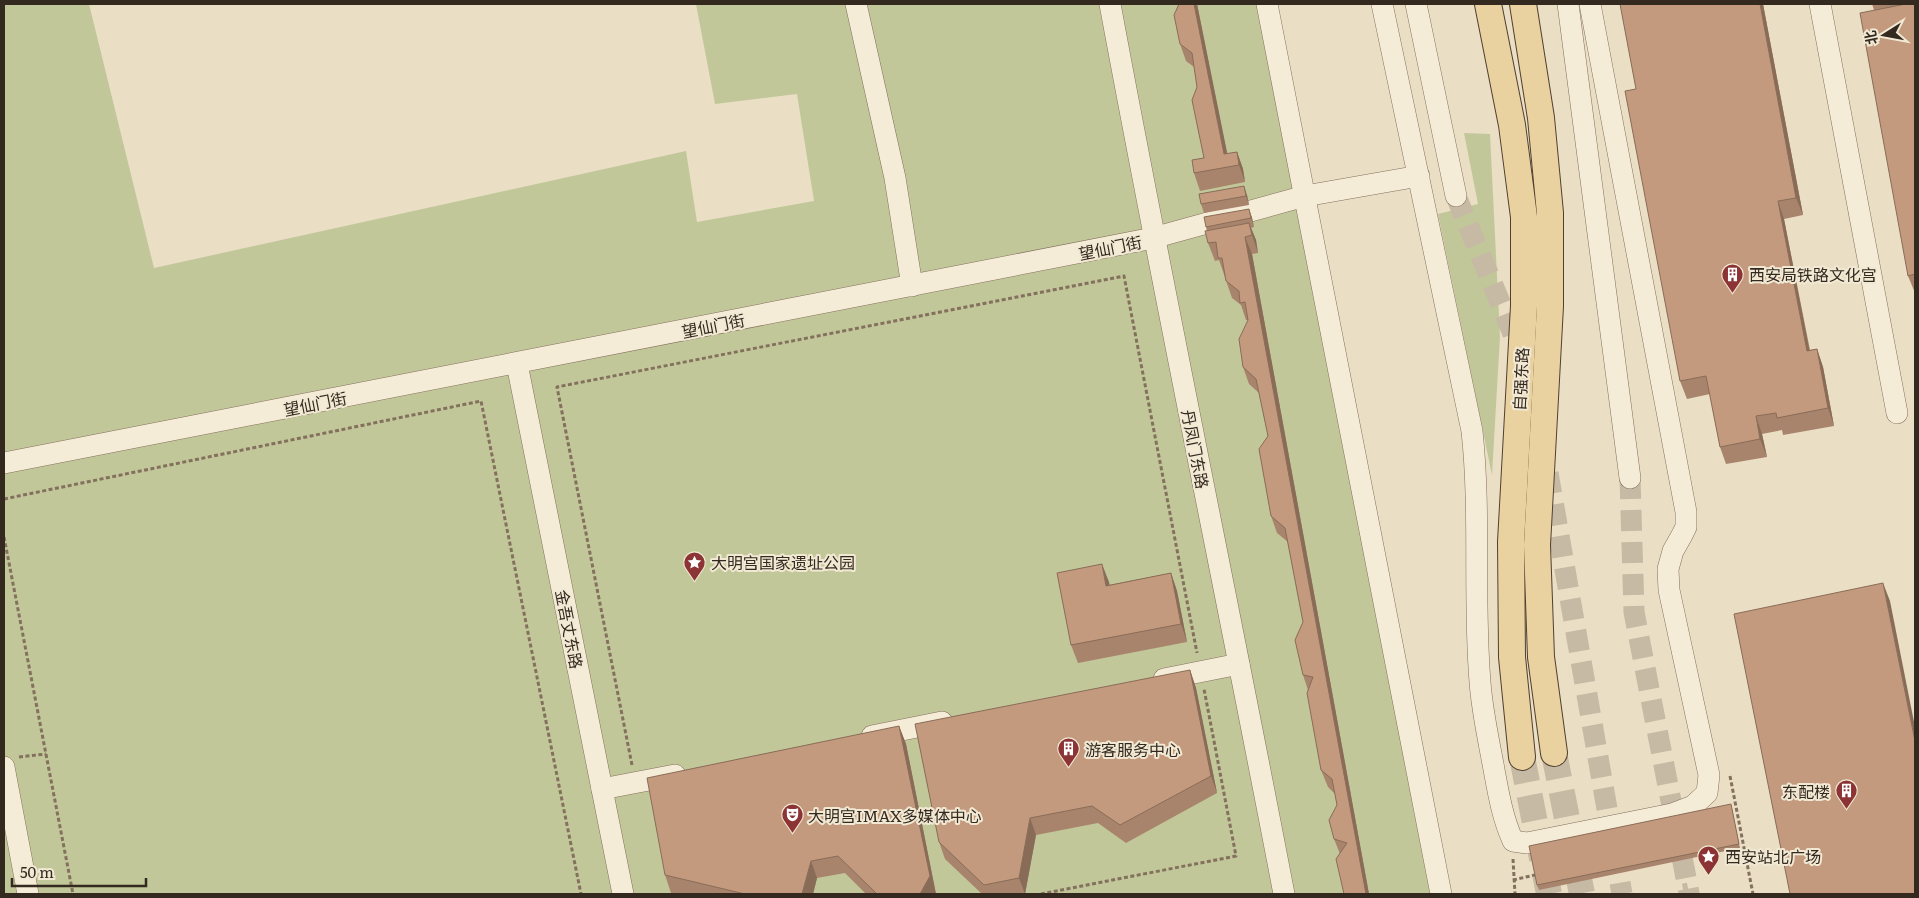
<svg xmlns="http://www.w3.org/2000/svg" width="1919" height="898" font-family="Literata,'Noto Sans SC',serif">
	<rect width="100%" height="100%" fill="#eadec5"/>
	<g fill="#c2c79a">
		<path d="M 4,4 L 89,4 L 154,268 L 686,151 L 697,222 L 814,201 L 797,94 L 715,104 L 696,4 L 1275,4 L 1447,894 L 4,894 Z"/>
		<path d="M 1464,133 L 1490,134 L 1500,336 L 1492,475 L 1438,214 L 1478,204 Z"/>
	</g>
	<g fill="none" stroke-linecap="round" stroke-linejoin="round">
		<g stroke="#c6baa4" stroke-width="21" stroke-dasharray="21 11" stroke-linecap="butt">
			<path d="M 1456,196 L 1521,353"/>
			<path d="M 1548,473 L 1622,894"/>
			<path d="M 1630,478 L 1634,612 L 1689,893 L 1684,894"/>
		</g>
		<g stroke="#c6baa4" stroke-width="26" stroke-dasharray="26 13" stroke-linecap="butt">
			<path d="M 1554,753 L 1582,894"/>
			<path d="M 1522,757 L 1549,894"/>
		</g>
		<defs>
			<g id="minor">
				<path d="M 856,4 L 895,178 L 912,286"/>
				<path d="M 1110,4 C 1165,301 1227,597 1284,894"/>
				<path d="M 1267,4 L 1441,894"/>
				<path d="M 1382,4 L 1472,431 C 1481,515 1473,598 1480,682 C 1482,710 1488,737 1493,764 C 1498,791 1502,817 1513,841 L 1527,843 L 1672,814 L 1693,806 L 1707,793 L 1709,775 L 1669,590 L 1668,569 L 1673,551 L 1682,535 L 1686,527 L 1686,512 L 1590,4"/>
				<path d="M 1416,4 L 1456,196"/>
				<path d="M 1568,4 L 1630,478"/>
				<path d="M 1820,4 L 1897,413"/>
				<path d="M 517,364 L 623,894"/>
				<path d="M 4,463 L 1153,238 L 1305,196 L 1419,176"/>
				<path d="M 1164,679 L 1239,664"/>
				<path d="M 872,736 L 942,722"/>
				<path d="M 4,767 L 28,894"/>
				<path d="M 602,789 L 675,775"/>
			</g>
			<g id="major">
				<path d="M 1488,4 L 1512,125 L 1524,217 L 1524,306 L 1511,542 L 1512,657 L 1522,757"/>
				<path d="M 1523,4 L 1541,118 L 1550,213 L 1550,306 L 1537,545 L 1541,657 L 1554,753"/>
			</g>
		</defs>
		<use href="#minor" stroke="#83705d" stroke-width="22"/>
		<use href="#major" stroke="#513f30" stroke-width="28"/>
		<g stroke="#83705d" stroke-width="3" stroke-dasharray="4 2.5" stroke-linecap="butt">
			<path d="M 4,499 L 481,401 L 581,894"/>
			<path d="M 4,537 L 73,894"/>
			<path d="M 19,757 L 46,754"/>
			<path d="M 632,765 L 557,387 L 1124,276 L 1197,653"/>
			<path d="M 1730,776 L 1753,894"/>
			<path d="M 1513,859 L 1515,894"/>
			<path d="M 1513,880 L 1539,874"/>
			<path d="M 1041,894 L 1236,856 L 1204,689"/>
		</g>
		<use href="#minor" stroke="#f5ecd7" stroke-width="21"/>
		<use href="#major" stroke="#e9d1a0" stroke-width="26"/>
	</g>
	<g fill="#a9846c">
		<path d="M 1179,4 L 1197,4 L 1227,154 L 1237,152 L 1243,169 L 1245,182 L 1200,191 L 1194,173 L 1204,158 L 1197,87 L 1194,67 L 1186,61 L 1180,44 Z"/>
		<path d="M 1763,4 L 1803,215 L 1784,219 L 1810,350 L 1817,349 L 1823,367 L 1834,426 L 1783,435 L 1782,430 L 1762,434 L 1767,457 L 1726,464 L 1720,447 L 1710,394 L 1687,399 L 1680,381 L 1636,89 Z"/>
		<path d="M 1872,4 L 1915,4 L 1915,293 L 1908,276 L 1874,10 Z"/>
		<path d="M 1247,195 L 1249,205 L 1204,213 L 1201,204 Z"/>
		<path d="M 1249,209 L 1252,218 L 1254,227 L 1251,228 L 1256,240 L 1258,253 L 1252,254 L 1369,894 L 1344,894 L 1340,854 L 1334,839 L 1337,805 L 1335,794 L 1328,787 L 1321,770 L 1308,690 L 1303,675 L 1303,622 L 1288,542 L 1277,533 L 1271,516 L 1268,436 L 1259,393 L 1249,384 L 1243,367 L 1248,320 L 1246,320 L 1241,305 L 1232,298 L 1219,260 L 1215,261 L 1208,243 L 1207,231 L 1206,227 Z"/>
		<path d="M 1171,573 L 1177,591 L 1187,642 L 1078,663 L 1071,645 L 1109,582 L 1109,585 Z"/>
		<path d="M 1190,670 L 1196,688 L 1217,793 L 1126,843 L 1098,823 L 1036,835 L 1025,894 L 982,894 L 945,859 L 939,842 Z"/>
		<path d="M 899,726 L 906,744 L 936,894 L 866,894 L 845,873 L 817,878 L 813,894 L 678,894 L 671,893 L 665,875 Z"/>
		<path d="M 1732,809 L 1740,848 L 1539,890 L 1537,885 Z"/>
	</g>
	<g fill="#896c58">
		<path d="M 1194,4 L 1197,4 L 1230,167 L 1224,154 Z"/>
		<path d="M 1760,4 L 1763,4 L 1803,215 L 1796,198 Z"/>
		<path d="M 1237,152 L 1243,169 L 1245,182 L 1239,165 Z"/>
		<path d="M 1244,186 L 1247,195 L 1249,205 L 1246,196 Z"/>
		<path d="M 1778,201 L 1784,219 L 1813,369 L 1807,351 Z"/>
		<path d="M 1249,209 L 1252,218 L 1254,227 L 1251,218 Z"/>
		<path d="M 1249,223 L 1256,240 L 1258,253 L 1252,235 Z"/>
		<path d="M 1245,237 L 1252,254 L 1369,894 L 1366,894 Z"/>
		<path d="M 1817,349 L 1823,367 L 1834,426 L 1828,408 Z"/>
		<path d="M 1756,416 L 1762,434 L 1767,457 L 1760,439 Z"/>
		<path d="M 1102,564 L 1109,582 L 1113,603 L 1106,586 Z"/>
		<path d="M 1171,573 L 1177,591 L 1187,642 L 1181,624 Z"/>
		<path d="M 1883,583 L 1890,601 L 1915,727 L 1915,741 Z"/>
		<path d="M 1190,670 L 1196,688 L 1217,793 L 1211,776 Z"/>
		<path d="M 899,726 L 906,744 L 936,894 L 920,894 Z"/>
		<path d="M 1030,818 L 1036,835 L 1025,894 L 1019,878 Z"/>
		<path d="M 811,861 L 817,878 L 813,894 L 802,894 Z"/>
	</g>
	<g fill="#c49a7e" stroke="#896c58">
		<path d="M 1179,4 L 1194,4 L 1224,154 L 1237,152 L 1239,165 L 1194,173 L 1192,160 L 1204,158 L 1192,100 L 1197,87 L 1192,53 L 1180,44 L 1174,15 Z"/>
		<path d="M 1620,4 L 1760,4 L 1796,198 L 1778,201 L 1807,351 L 1817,349 L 1828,408 L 1777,418 L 1776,413 L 1756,416 L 1760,439 L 1720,447 L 1706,376 L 1680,381 L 1625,91 L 1636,89 Z"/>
		<path d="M 1906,4 L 1915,4 L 1915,274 L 1908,276 L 1860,13 Z"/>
		<path d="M 1244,186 L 1246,196 L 1201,204 L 1199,194 Z"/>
		<path d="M 1249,209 L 1251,218 L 1206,227 L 1204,217 Z"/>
		<path d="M 1249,223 L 1252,235 L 1245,237 L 1366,894 L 1344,894 L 1336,859 L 1347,843 L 1334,839 L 1329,820 L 1337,805 L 1332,779 L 1321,770 L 1307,693 L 1313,677 L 1303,675 L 1295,640 L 1303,622 L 1285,528 L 1271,516 L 1259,449 L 1268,436 L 1256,379 L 1243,367 L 1239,339 L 1248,320 L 1245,302 L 1240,303 L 1239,291 L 1226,281 L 1222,258 L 1218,258 L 1216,242 L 1208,243 L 1205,231 Z"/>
		<path d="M 1102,564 L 1106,586 L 1171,573 L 1181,624 L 1071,645 L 1057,573 Z"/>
		<path d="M 1883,583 L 1915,741 L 1915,894 L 1790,894 L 1734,614 Z"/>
		<path d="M 1190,670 L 1211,776 L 1120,825 L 1092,806 L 1030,818 L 1019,878 L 984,885 L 939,842 L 915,724 Z"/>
		<path d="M 899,726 L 930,876 L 920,894 L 877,894 L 838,856 L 811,861 L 802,894 L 745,894 L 665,875 L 647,778 Z"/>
		<path d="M 1731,804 L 1739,844 L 1537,885 L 1529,846 Z"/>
	</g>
	<defs>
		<symbol id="building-pin" viewBox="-11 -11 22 30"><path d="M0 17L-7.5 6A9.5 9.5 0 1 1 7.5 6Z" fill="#8c3335" stroke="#f2e9d4"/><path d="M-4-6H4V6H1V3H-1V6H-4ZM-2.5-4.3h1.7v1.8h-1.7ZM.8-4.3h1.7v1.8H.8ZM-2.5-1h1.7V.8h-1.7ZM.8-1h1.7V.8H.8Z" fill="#fff"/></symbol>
		<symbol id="sight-pin" viewBox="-11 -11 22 30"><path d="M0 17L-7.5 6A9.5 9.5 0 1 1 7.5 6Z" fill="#8c3335" stroke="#f2e9d4"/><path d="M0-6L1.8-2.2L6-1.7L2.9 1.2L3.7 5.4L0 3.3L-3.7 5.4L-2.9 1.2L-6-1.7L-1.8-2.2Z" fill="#fff"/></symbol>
		<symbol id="theatre-pin" viewBox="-11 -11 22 30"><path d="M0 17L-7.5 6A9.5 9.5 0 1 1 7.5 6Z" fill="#8c3335" stroke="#f2e9d4"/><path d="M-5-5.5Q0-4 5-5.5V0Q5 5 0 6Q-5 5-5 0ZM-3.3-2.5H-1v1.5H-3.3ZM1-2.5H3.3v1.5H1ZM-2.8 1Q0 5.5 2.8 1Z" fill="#fff"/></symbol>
	</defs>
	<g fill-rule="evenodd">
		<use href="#building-pin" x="1720" y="262" width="25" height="34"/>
		<use href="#sight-pin" x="682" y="550" width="25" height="34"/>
		<use href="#building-pin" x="1056" y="736" width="25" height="34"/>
		<use href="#building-pin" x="1834" y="778" width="25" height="34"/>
		<use href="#theatre-pin" x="780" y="802" width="25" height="34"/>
		<use href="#sight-pin" x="1696" y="844" width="25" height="34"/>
	</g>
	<g text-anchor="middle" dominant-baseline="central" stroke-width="4" stroke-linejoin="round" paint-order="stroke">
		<g font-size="16" fill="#34291f" stroke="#f2e9d4">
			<text transform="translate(1110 247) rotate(-11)">望仙门街</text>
			<text transform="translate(713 325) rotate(-11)">望仙门街</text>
			<text transform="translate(1520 379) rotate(-87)">自强东路</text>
			<text transform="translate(315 403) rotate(-11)">望仙门街</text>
			<text transform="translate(1196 449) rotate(79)">丹凤门东路</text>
			<text transform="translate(570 629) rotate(79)">金吾丈东路</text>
		</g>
		<g font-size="16" fill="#34291f" stroke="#f2e9d4" text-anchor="start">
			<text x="1749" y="274">西安局铁路文化宫</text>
			<text x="711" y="562">大明宫国家遗址公园</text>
			<text x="1085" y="749">游客服务中心</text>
			<text x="1830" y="791" text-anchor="end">东配楼</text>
			<text x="808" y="815">大明宫IMAX多媒体中心</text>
			<text x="1725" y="856">西安站北广场</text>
		</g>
	</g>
	<rect width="1919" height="898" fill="none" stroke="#34291f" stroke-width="10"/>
	<g transform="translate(1884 35) rotate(259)" stroke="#f2e9d4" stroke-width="4" paint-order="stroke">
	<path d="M0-4L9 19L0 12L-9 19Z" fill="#34291f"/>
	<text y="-8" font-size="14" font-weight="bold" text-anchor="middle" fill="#34291f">北</text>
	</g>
	<path d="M12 878v8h134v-8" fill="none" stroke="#34291f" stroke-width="2.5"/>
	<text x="20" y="878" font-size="15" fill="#34291f" stroke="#f2e9d4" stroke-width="4" paint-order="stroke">50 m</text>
</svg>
